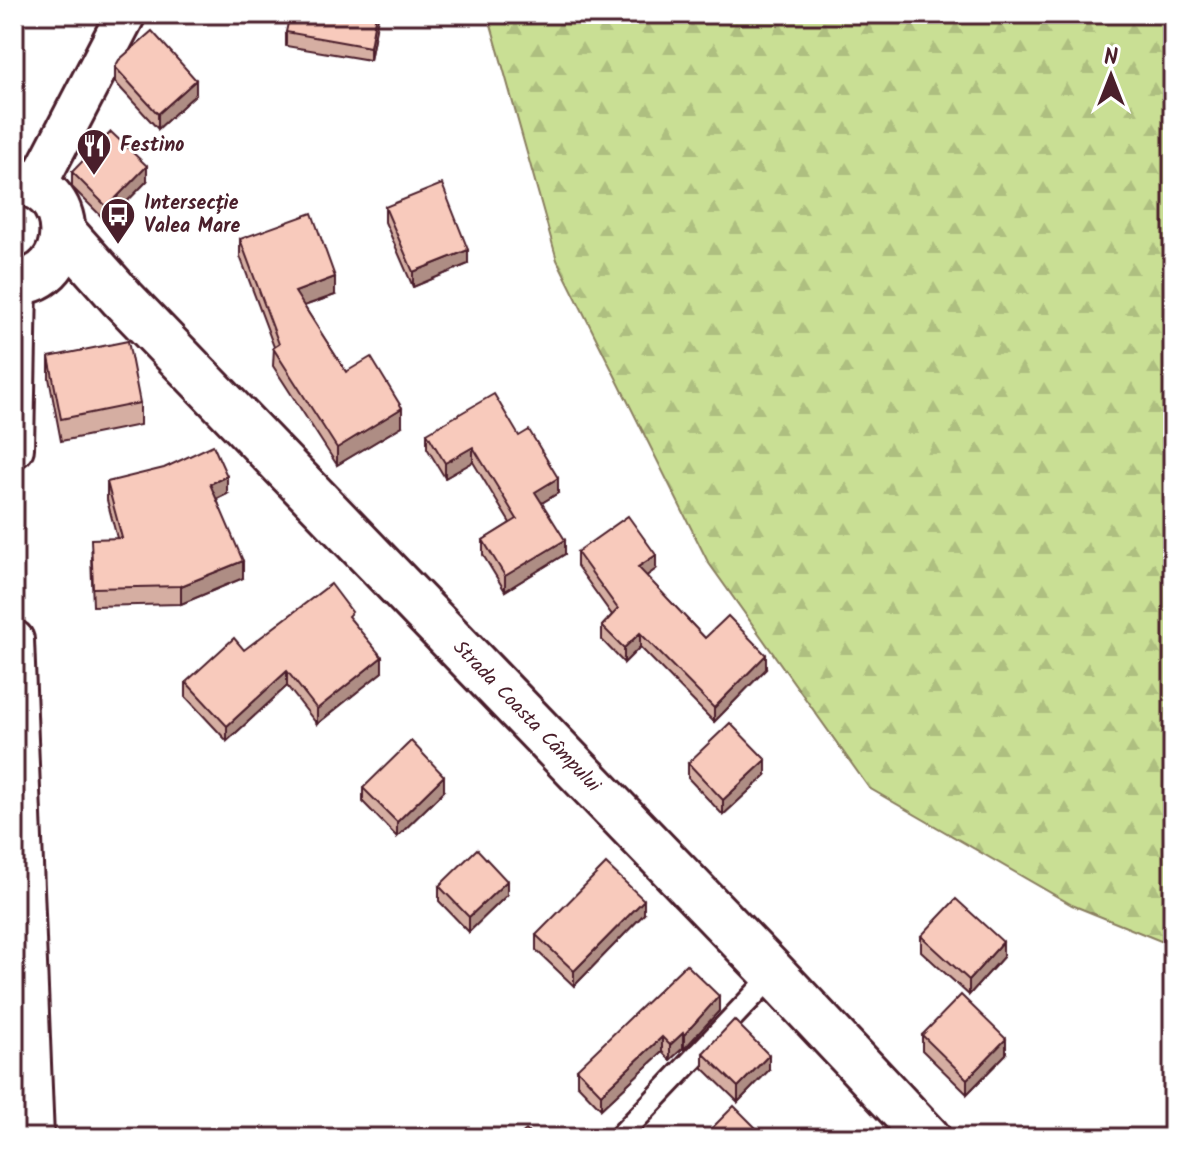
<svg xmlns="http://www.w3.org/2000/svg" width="1187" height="1152" font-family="Kalam,sans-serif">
	<defs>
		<pattern id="forest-firs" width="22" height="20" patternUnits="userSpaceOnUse" patternTransform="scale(2)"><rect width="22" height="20" fill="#c9df94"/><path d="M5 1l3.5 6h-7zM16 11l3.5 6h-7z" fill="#aebf80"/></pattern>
	</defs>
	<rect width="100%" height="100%" fill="#fff"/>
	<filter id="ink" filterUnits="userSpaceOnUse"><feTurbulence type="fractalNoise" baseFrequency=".0125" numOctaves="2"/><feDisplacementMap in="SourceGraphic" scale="16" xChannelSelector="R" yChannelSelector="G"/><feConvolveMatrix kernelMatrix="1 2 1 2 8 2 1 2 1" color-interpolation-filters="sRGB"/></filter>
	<g filter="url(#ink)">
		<path fill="url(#forest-firs)" stroke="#8a7f60" stroke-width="2" d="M 488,14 L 1173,14 L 1173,946 L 1072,905 L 869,788 L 708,562 L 557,260 Z"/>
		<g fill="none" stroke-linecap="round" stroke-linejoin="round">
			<defs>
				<path id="lane" d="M 618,1138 L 774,974"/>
				<g id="street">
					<path d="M 36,187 L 126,14"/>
					<path d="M 14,448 L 17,283"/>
					<path d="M 14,640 L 34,1138"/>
				</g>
				<g id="secondary">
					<path d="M 14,182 C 76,182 81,279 14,283"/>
					<path d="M 64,233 L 122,298 L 774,974 L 928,1138"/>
				</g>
			</defs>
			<use href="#lane" stroke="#4a1f2b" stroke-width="26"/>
			<use href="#street" stroke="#4a1f2b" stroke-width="44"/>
			<use href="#secondary" stroke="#4a1f2b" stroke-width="50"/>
			<use href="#lane" stroke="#fff" stroke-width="20"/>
			<use href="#street" stroke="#fff" stroke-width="38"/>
			<use href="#secondary" stroke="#fff" stroke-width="44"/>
		</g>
		<g fill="#d5aea2" stroke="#4a1f2b" stroke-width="2">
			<path d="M 378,14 L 370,60 L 286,46 L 286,32 Z"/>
			<path d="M 115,67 L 196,94 L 158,129 L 115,82 Z"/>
			<path d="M 72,172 L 147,181 L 107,222 L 72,187 Z"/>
			<path d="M 385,207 L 468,264 L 413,287 L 385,222 Z"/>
			<path d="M 240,239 L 335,295 L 304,306 L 346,372 L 402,426 L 337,465 L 273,366 L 274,347 L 240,256 Z"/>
			<path d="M 49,357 L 140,403 L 140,425 L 61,441 L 49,378 Z"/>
			<path d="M 427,433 L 519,436 L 558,493 L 542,503 L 565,554 L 505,591 L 483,555 L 483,540 L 510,523 L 473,462 L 445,478 L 427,448 Z"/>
			<path d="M 107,482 L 227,494 L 217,499 L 243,578 L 181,604 L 93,606 L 91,557 L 117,538 L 107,500 Z"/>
			<path d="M 577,552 L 656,569 L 646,576 L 705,638 L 766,669 L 714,722 L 640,647 L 624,663 L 602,640 L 602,626 L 612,615 L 577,566 Z"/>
			<path d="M 352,621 L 382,672 L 317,724 L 287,686 L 227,741 L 186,697 L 186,682 L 244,650 Z"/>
			<path d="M 688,763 L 766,775 L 723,815 L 688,778 Z"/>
			<path d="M 363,788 L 444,791 L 397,837 L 363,802 Z"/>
			<path d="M 439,886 L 507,895 L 469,932 L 439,901 Z"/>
			<path d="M 644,914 L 574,986 L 536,950 L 536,935 Z"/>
			<path d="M 921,936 L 1003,957 L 969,995 L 921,951 Z"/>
			<path d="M 719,1011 L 684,1049 L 683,1048 L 670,1060 L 662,1052 L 601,1109 L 577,1084 L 577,1069 Z"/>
			<path d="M 922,1035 L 1006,1054 L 967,1094 L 922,1050 Z"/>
			<path d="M 703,1053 L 769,1070 L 738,1102 L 703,1068 Z"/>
		</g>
		<g fill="#ae8d84" stroke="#4a1f2b" stroke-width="2">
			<path d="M 376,14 L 378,14 L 378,18 L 370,60 L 370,47 Z"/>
			<path d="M 196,80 L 196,94 L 158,129 L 158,114 Z"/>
			<path d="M 147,166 L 147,181 L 107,222 L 107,207 Z"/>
			<path d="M 468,250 L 468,264 L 413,287 L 413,272 Z"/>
			<path d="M 335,277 L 335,295 L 295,309 L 295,292 Z"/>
			<path d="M 402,408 L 402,426 L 337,465 L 337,448 Z"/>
			<path d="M 473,447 L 473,462 L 445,478 L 445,463 Z"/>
			<path d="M 227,476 L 227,494 L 210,502 L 210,484 Z"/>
			<path d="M 558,478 L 558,493 L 535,507 L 535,492 Z"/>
			<path d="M 565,540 L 565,554 L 505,591 L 505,576 Z"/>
			<path d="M 656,555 L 656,569 L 638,582 L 638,567 Z"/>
			<path d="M 243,561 L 243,578 L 181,604 L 181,586 Z"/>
			<path d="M 640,633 L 640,647 L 624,663 L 624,648 Z"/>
			<path d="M 766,655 L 766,669 L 714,722 L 714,708 Z"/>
			<path d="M 382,657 L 382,672 L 317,724 L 317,709 Z"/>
			<path d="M 287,671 L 287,686 L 227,741 L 227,726 Z"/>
			<path d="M 766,760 L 766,775 L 723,815 L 723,800 Z"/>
			<path d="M 444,776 L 444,791 L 397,837 L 397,822 Z"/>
			<path d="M 507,881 L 507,895 L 469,932 L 469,917 Z"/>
			<path d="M 644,900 L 644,914 L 574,986 L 574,971 Z"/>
			<path d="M 1003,942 L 1003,957 L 969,995 L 969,980 Z"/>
			<path d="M 719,996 L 719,1011 L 684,1049 L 684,1035 Z"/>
			<path d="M 683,1033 L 683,1048 L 670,1060 L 670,1045 Z"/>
			<path d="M 662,1037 L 662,1052 L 601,1109 L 601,1094 Z"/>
			<path d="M 1006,1039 L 1006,1054 L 967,1094 L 967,1079 Z"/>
			<path d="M 769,1055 L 769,1070 L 738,1102 L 738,1087 Z"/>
		</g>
		<g fill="#f8cabc" stroke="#4a1f2b" stroke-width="2">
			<path d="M 290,14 L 376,14 L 370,47 L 286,32 Z"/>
			<path d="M 152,31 L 196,80 L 158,114 L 115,67 L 119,60 Z"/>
			<path d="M 111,132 L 147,166 L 107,207 L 72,172 Z"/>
			<path d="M 442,184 L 468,250 L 413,272 L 385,207 Z"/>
			<path d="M 312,213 L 335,277 L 295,292 L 346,372 L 371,357 L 402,408 L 337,448 L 273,348 L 279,344 L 240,239 Z"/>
			<path d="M 128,341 L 140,403 L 61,419 L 49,357 Z"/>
			<path d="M 494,394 L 519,436 L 529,430 L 558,478 L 535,492 L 565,540 L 505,576 L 483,540 L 517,519 L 473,447 L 445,463 L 427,433 Z"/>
			<path d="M 213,445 L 227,476 L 210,484 L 243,561 L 181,586 L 93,588 L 91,539 L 122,538 L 107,482 L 164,468 Z"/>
			<path d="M 628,516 L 656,555 L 638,567 L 705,638 L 728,616 L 766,655 L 714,708 L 640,633 L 624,648 L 602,626 L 618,609 L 577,552 Z"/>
			<path d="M 331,584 L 352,612 L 348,616 L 382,657 L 317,709 L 287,671 L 227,726 L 186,682 L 234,638 L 244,650 Z"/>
			<path d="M 730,723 L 766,760 L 723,800 L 688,763 Z"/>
			<path d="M 411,741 L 444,776 L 397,822 L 363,788 Z"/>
			<path d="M 477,849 L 507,881 L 469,917 L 439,886 Z"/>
			<path d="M 606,864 L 644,900 L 574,971 L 536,935 Z"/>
			<path d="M 956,899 L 1003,942 L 969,980 L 921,936 Z"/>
			<path d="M 686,964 L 719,996 L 684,1035 L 683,1033 L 670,1045 L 662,1037 L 601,1094 L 577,1069 Z"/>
			<path d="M 961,995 L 1006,1039 L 967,1079 L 922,1035 Z"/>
			<path d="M 734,1020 L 769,1055 L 738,1087 L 703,1053 Z"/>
			<path d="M 734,1106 L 760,1132 L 753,1138 L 702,1138 Z"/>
			<path d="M 526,1130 L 534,1138 L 517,1138 Z"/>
		</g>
	</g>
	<defs>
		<symbol id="restaurant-pin" viewBox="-11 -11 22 30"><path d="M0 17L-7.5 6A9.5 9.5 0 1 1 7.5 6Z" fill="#4a1f2b" stroke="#fff"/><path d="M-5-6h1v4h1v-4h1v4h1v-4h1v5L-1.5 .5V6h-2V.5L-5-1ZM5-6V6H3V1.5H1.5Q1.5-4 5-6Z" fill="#fff"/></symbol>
		<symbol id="bus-pin" viewBox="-11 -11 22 30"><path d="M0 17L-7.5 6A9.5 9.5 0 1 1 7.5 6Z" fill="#4a1f2b" stroke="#fff"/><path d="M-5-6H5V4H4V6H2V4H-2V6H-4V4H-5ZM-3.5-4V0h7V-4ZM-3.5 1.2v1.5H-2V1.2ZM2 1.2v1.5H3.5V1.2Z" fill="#fff"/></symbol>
	</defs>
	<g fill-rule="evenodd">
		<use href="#restaurant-pin" x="74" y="126" width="40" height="54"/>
		<use href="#bus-pin" x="98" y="195" width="40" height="54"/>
	</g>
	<g text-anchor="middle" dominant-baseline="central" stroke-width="6" stroke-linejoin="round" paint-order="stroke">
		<g font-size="20" font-weight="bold" fill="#4a1f2b" stroke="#fff" text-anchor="start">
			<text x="120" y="146">Festino</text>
			<text x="144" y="204">Intersecție<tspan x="144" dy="23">Valea Mare</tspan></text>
		</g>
		<g font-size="20" fill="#4a1f2b" stroke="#fff">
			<text transform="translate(526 717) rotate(46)">Strada Coasta Câmpului</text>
		</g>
	</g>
	<rect width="1187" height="1152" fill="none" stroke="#fff" stroke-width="48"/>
	<rect x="24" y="24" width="1139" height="1104" fill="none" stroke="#4a1f2b" stroke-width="3" filter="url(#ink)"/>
	<g transform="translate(1111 76)" stroke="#ffffff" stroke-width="6" paint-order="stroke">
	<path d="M0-6L14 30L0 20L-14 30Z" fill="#4a1f2b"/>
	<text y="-12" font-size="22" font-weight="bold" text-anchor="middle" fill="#4a1f2b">N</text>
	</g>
</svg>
